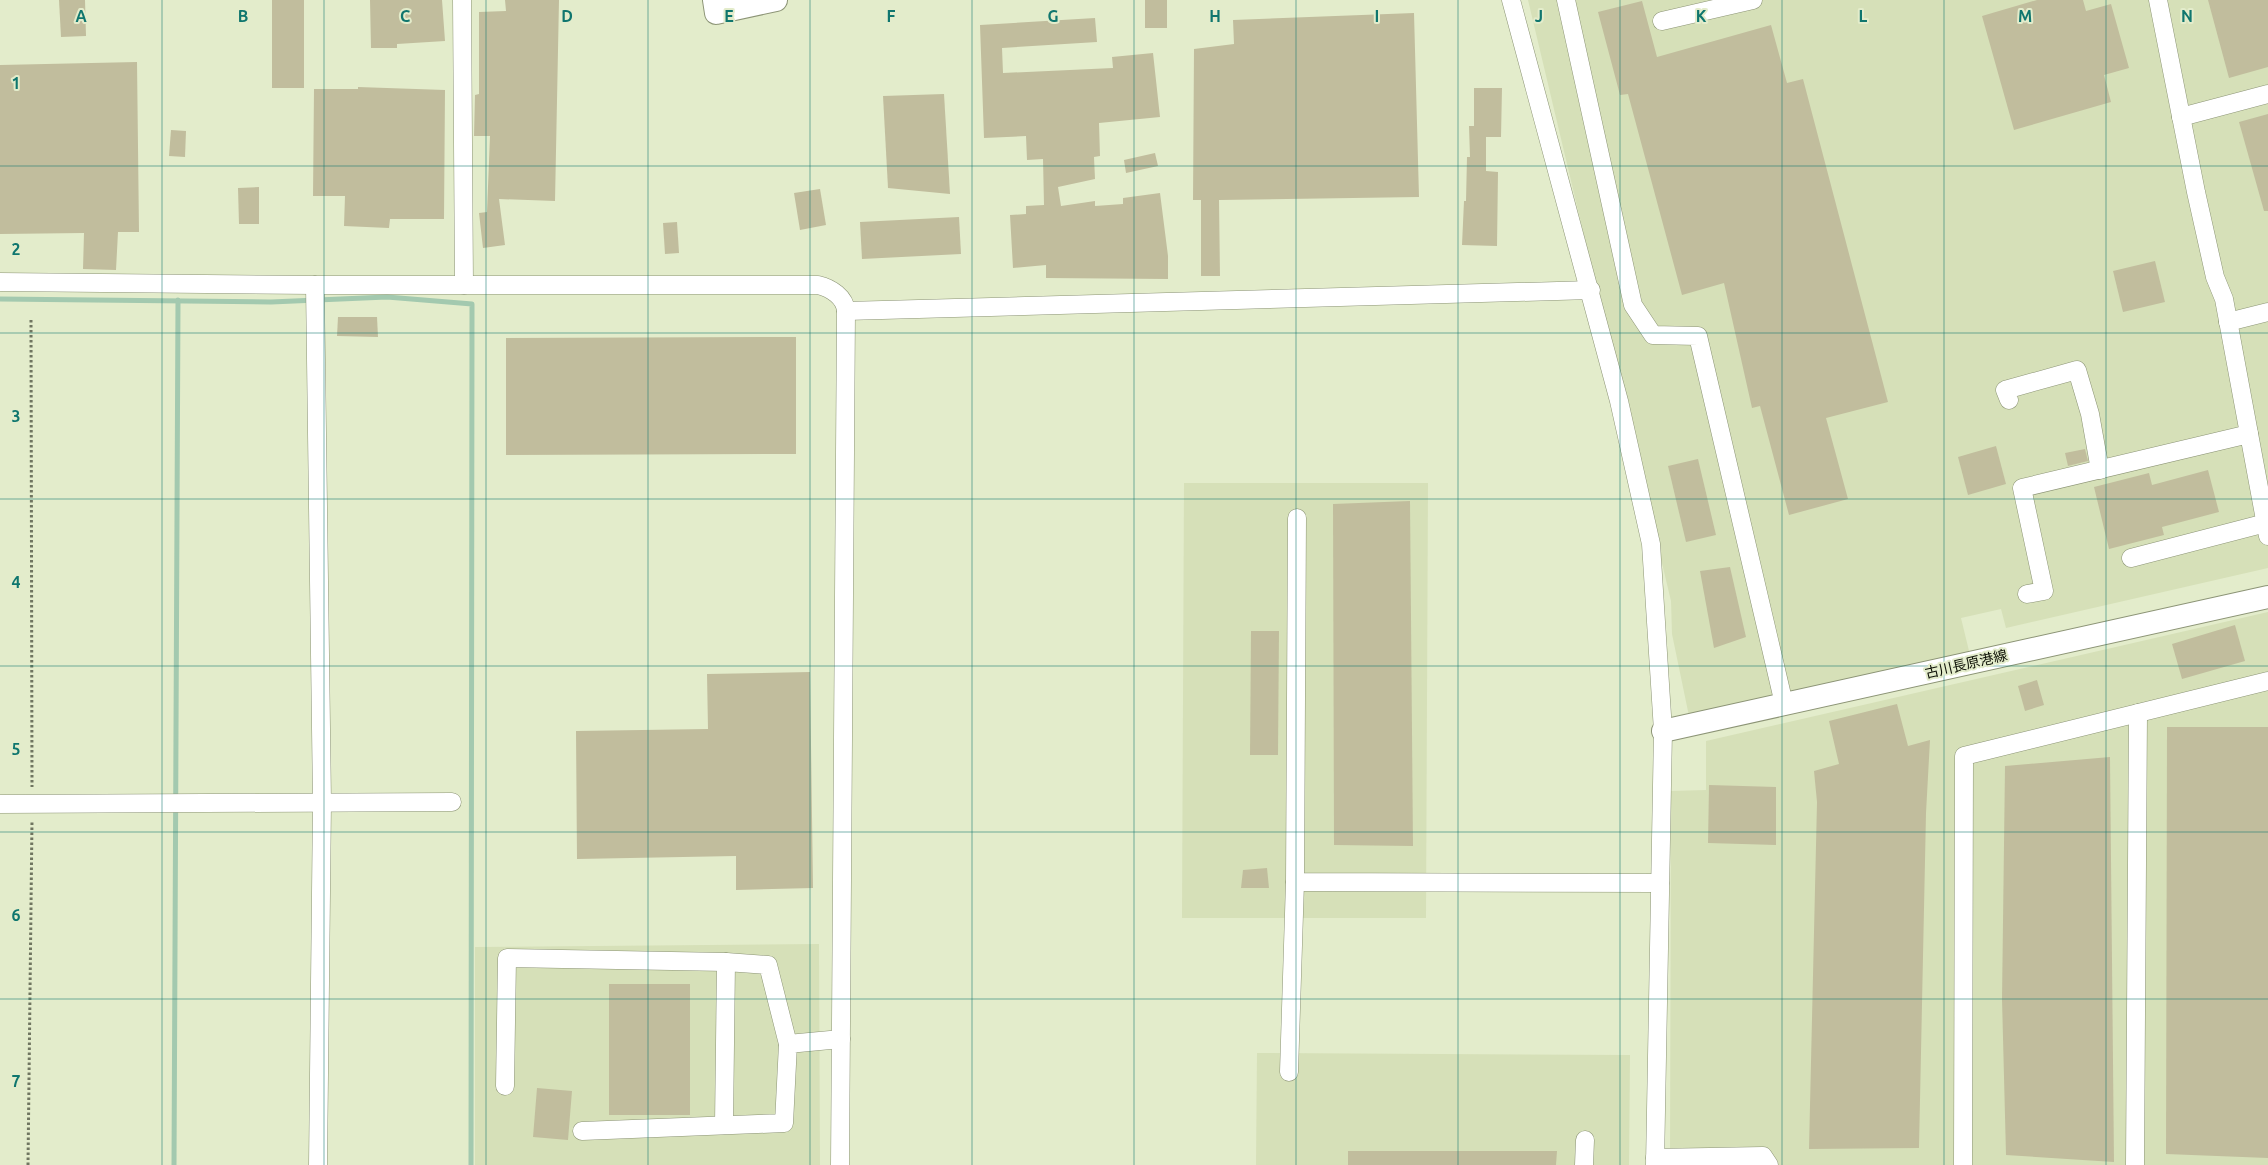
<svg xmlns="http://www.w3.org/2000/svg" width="2268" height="1165" font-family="Ubuntu,'Noto Sans JP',sans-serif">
	<rect width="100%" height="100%" fill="#e3eccb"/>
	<g fill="#d6e0b8">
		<path d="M 1528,0 L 2268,0 L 2268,568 L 2006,628 L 2001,609 L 1961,618 L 1970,655 L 1690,721 L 1672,634 L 1671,601 Z"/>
		<path d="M 1184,483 L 1428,483 L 1426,918 L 1182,918 Z"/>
		<path d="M 2268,612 L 2268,1165 L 1670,1165 L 1671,791 L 1706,790 L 1706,741 Z"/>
		<path d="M 819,944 L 820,1165 L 475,1165 L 475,947 Z"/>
		<path d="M 1257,1053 L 1630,1055 L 1629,1165 L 1256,1165 Z"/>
	</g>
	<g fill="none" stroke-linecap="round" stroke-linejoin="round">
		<g stroke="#a3c9af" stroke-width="5">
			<path d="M 0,299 L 271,302 L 387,297 L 472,304 L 471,1165"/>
			<path d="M 174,1165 L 178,300"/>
		</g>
	</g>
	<g fill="#c1bd9d">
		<path d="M 59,0 L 85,0 L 86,36 L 61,37 Z"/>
		<rect x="272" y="0" width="32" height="88"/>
		<path d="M 370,0 L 442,0 L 445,41 L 397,44 L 397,48 L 371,48 Z"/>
		<path d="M 505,0 L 559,0 L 555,201 L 499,199 L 505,245 L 483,248 L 479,213 L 487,212 L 490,136 L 474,136 L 475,95 L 479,94 L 479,12 L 506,11 Z"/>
		<rect x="1145" y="0" width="22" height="28"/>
		<path d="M 2037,0 L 2083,0 L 2086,11 L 2111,4 L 2129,68 L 2104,75 L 2111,102 L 2014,130 L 1982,16 Z"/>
		<path d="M 2208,0 L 2268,0 L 2268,67 L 2229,78 Z"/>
		<path d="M 1642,1 L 1657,57 L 1771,25 L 1787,83 L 1803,79 L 1888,402 L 1826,418 L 1848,499 L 1789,515 L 1760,406 L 1752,408 L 1724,283 L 1682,295 L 1628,94 L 1620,95 L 1598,12 Z"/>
		<path d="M 1414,13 L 1419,197 L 1219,200 L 1220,276 L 1201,276 L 1201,200 L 1193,200 L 1194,49 L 1234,44 L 1233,20 Z"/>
		<path d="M 1095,18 L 1097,42 L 1002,48 L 1003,73 L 1113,68 L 1112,57 L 1153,53 L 1160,117 L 1099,123 L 1100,156 L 1094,157 L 1095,179 L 1058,187 L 1061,206 L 1095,201 L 1095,206 L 1123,204 L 1123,198 L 1160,193 L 1168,256 L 1168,279 L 1046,278 L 1046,265 L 1013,268 L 1010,215 L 1026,214 L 1026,206 L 1044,205 L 1043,159 L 1027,160 L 1026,136 L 984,138 L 980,25 Z"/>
		<path d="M 137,62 L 139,232 L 118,232 L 116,270 L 83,269 L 84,233 L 0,234 L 0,65 Z"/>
		<path d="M 358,87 L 445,90 L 444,219 L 390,219 L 389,228 L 344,226 L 345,196 L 313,196 L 314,89 L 358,89 Z"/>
		<path d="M 1474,88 L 1502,88 L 1501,137 L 1486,137 L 1486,171 L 1498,172 L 1497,246 L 1462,245 L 1464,201 L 1466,201 L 1467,157 L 1470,157 L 1469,126 L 1474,126 Z"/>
		<path d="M 944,94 L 950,194 L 888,188 L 883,96 Z"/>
		<path d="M 2268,114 L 2268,211 L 2264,211 L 2239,122 Z"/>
		<path d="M 171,130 L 186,131 L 185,157 L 169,156 Z"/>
		<path d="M 1155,153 L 1158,166 L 1126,173 L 1124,160 Z"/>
		<path d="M 259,187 L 259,224 L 239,224 L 238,188 Z"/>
		<path d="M 820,189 L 826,225 L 800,230 L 794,193 Z"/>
		<path d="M 959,217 L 961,254 L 862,259 L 860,222 Z"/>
		<path d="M 677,222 L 679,253 L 665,254 L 663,223 Z"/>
		<path d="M 2155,261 L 2165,302 L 2123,312 L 2113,271 Z"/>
		<path d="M 338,317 L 377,317 L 378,337 L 337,336 Z"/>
		<path d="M 796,337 L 796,454 L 506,455 L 506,338 Z"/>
		<path d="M 1996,446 L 2006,484 L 1968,495 L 1958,457 Z"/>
		<path d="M 2085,449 L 2088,461 L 2068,466 L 2065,453 Z"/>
		<path d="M 1698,459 L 1716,535 L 1686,542 L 1668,466 Z"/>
		<path d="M 2208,470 L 2219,512 L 2162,527 L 2164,535 L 2109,549 L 2094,487 L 2149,473 L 2152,485 Z"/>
		<path d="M 1410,501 L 1413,846 L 1334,845 L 1333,504 Z"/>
		<path d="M 1730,567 L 1746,637 L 1714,648 L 1700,571 Z"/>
		<path d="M 2235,625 L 2245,661 L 2182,679 L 2172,644 Z"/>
		<path d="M 1251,631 L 1279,631 L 1278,755 L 1250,755 Z"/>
		<path d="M 810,672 L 813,888 L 736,890 L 736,856 L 577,859 L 576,731 L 708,729 L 707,674 Z"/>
		<path d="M 2037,680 L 2044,705 L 2025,711 L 2018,686 Z"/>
		<path d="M 1897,704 L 1908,746 L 1930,740 L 1926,813 L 1919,1148 L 1809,1149 L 1817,802 L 1814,771 L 1839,764 L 1829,721 Z"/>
		<path d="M 2167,727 L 2268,727 L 2268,1158 L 2166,1154 Z"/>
		<path d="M 2110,757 L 2114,1162 L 2006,1155 L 2002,999 L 2005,766 Z"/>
		<path d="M 1709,785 L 1776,787 L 1776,845 L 1708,843 Z"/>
		<path d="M 1267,868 L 1269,888 L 1241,888 L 1243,870 Z"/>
		<rect x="609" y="984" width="81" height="131"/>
		<path d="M 537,1088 L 572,1091 L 568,1140 L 533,1137 Z"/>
		<path d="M 1348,1151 L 1557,1151 L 1556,1165 L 1348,1165 Z"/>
	</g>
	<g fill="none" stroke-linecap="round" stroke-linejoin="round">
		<defs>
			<g id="minor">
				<path d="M 462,0 L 464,285"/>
				<path d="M 1511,0 L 1619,401 L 1651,544 L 1663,731 L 1655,1165"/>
				<path d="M 1566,0 L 1633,305 L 1653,335 L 1698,336 L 1784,704"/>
				<path d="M 2158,0 L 2196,192 L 2215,277 L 2224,299 L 2268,536"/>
				<path d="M 1662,21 L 1753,0"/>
				<path d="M 2181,117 L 2268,94"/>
				<path d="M 0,282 L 315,285 L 818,285 C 831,288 845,297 846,311 L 840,1165"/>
				<path d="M 315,285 L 322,802 L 318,1165"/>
				<path d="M 846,311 L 1591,290"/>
				<path d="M 2228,322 L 2268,312"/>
				<path d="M 2009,400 L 2005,390 L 2077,370 L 2090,414 L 2100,470"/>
				<path d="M 1297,518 L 1295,882 L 1660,883"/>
				<path d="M 2131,558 L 2266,523"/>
				<path d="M 2027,594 L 2044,591 L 2022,488 L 2249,434"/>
				<path d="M 0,804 L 452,802"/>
				<path d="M 1289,1072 L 1295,882"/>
				<path d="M 505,1086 L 507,958 L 726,962"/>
				<path d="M 724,1125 L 726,962 L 768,965 L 788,1044"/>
				<path d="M 582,1131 L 784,1123 L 788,1044 L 841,1039"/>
				<path d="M 1655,1158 L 1763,1156 L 1769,1165"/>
				<path d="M 1584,1165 L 1585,1140"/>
				<path d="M 1963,1165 L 1964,756 L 2268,681"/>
				<path d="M 2135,1165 L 2138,713"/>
			</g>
			<g id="major">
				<path d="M 714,0 L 716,13 L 776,0"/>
				<path d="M 1663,731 L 2268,597"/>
			</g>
		</defs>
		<use href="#minor" stroke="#8c9476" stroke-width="19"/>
		<use href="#major" stroke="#8c9476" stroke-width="24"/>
		<g stroke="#6f7560" stroke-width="3" stroke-dasharray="2.5 2.5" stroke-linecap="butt">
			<path d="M 31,320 L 32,787"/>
			<path d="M 28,1165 L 32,820"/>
		</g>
		<use href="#minor" stroke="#fff" stroke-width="18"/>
		<use href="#major" stroke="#fff" stroke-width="22"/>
	</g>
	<path fill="none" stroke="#0f766e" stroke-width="1" stroke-opacity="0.55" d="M 162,0 L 162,1165M 324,0 L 324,1165M 486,0 L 486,1165M 648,0 L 648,1165M 810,0 L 810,1165M 972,0 L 972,1165M 1134,0 L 1134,1165M 1296,0 L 1296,1165M 1458,0 L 1458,1165M 1620,0 L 1620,1165M 1782,0 L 1782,1165M 1944,0 L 1944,1165M 2106,0 L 2106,1165M 0,166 L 2268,166M 0,333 L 2268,333M 0,499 L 2268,499M 0,666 L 2268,666M 0,832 L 2268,832M 0,999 L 2268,999"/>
	<g text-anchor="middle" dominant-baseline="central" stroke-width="4" stroke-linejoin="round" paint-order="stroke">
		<g font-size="14" fill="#0c0f05" stroke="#e3eccb">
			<text transform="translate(1966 664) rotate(-13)">古川長原港線</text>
		</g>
	</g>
	<g font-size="16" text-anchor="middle" font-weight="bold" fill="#0f766e" stroke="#e3eccb" stroke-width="4" stroke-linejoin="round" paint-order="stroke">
		<text x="81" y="22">A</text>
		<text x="243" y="22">B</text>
		<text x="405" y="22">C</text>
		<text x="567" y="22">D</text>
		<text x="729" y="22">E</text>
		<text x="891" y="22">F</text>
		<text x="1053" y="22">G</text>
		<text x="1215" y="22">H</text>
		<text x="1377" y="22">I</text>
		<text x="1539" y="22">J</text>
		<text x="1701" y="22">K</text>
		<text x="1863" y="22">L</text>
		<text x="2025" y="22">M</text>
		<text x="2187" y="22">N</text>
		<text x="16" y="89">1</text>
		<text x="16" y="255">2</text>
		<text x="16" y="422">3</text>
		<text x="16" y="588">4</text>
		<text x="16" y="755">5</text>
		<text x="16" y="921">6</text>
		<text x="16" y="1087">7</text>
	</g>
</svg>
